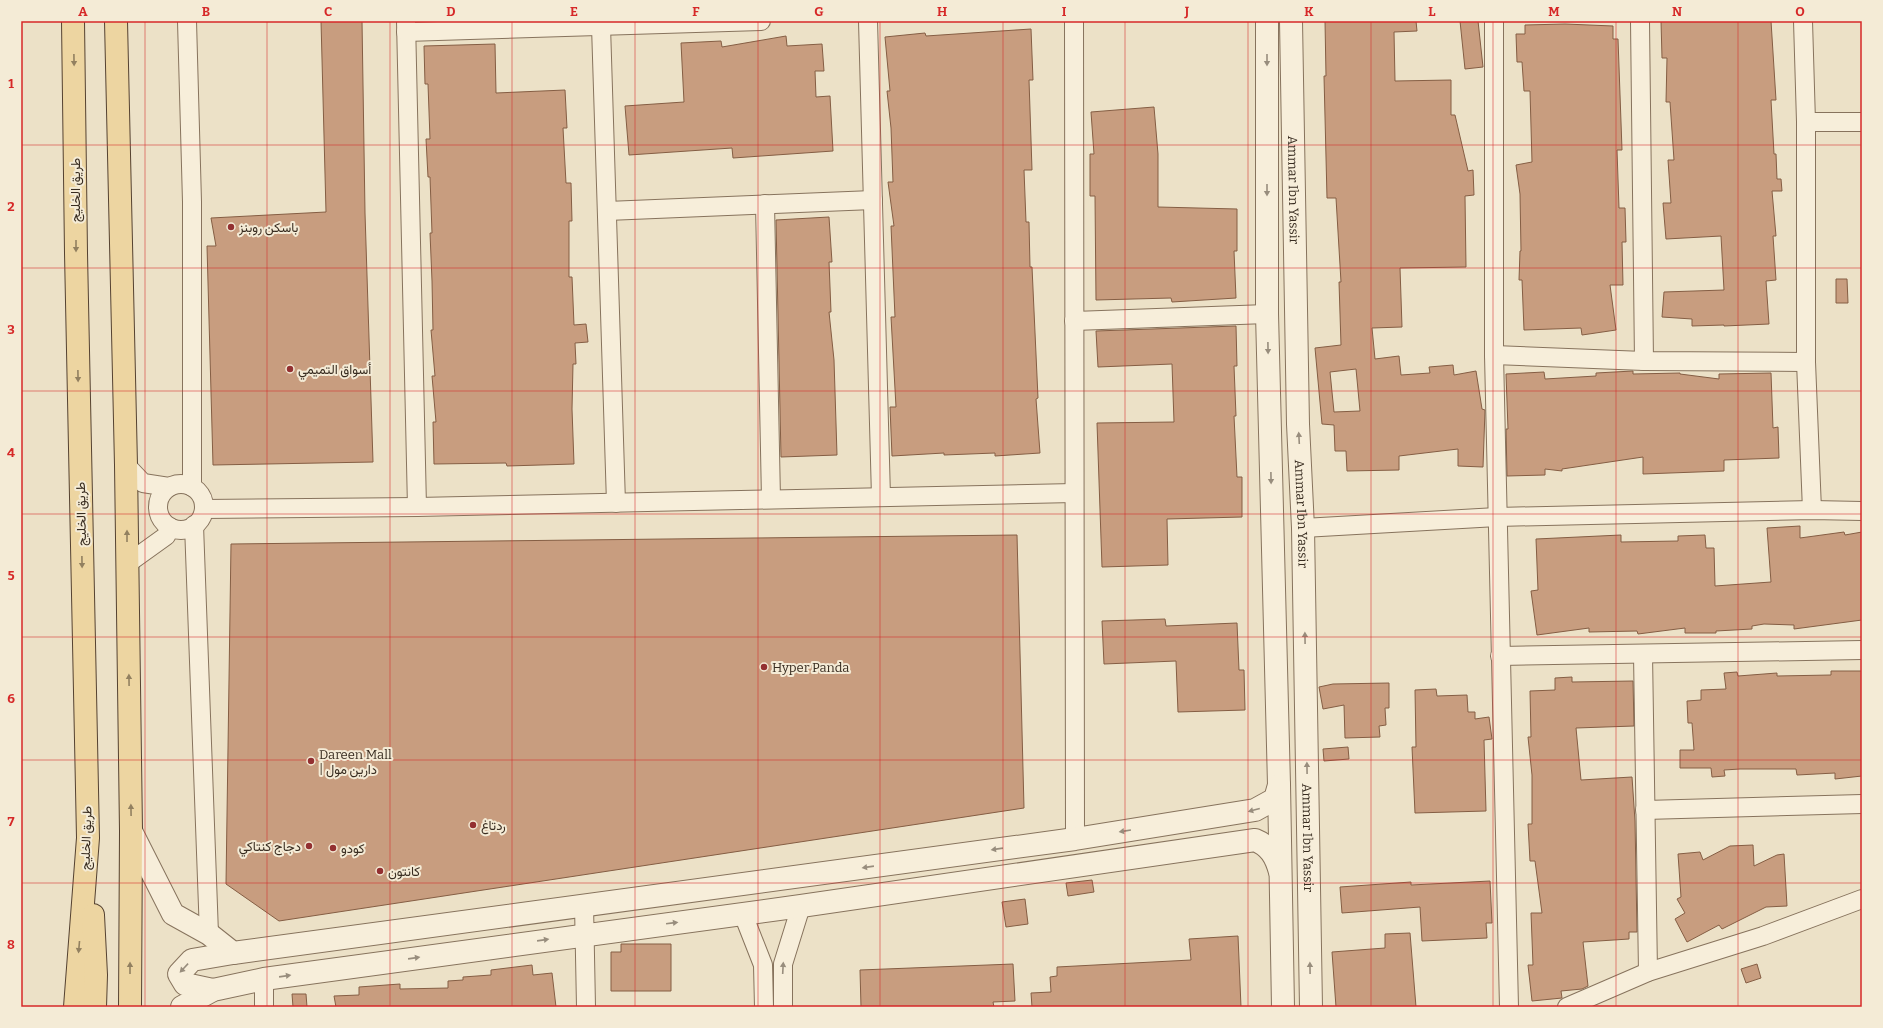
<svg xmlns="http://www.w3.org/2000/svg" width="1883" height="1028" font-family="Bitter,Vazirmatn,serif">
	<rect width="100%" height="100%" fill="#ece1c7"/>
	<g fill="#c89d7f" stroke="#855e44" fill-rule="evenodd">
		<path d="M 321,21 L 362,21 L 365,213 L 373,462 L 213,465 L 207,246 L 216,246 L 211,218 L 326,212 Z"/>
		<path d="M 1325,21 L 1416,21 L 1417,31 L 1394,32 L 1395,81 L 1451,80 L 1451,115 L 1455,115 L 1468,171 L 1473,170 L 1474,195 L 1465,196 L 1466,267 L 1400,268 L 1402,327 L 1372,328 L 1375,359 L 1399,356 L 1401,375 L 1430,373 L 1429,367 L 1453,365 L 1454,375 L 1476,371 L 1482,409 L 1485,410 L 1483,467 L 1458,466 L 1458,449 L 1399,456 L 1399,470 L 1347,471 L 1346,451 L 1335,451 L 1334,425 L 1322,424 L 1315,348 L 1341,345 L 1339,282 L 1341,282 L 1336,198 L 1327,198 L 1324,76 L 1326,76 ZM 1356,369 L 1360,411 L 1334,412 L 1330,372 Z"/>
		<path d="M 1460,21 L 1478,21 L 1483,67 L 1465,69 Z"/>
		<path d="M 1661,21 L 1771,21 L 1776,100 L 1771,100 L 1774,154 L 1776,154 L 1777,179 L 1781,179 L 1782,191 L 1772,191 L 1776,236 L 1773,236 L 1776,280 L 1766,281 L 1769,324 L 1724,326 L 1724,325 L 1692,326 L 1692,319 L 1662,317 L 1664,292 L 1724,290 L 1721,236 L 1666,239 L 1663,203 L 1671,203 L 1668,160 L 1674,160 L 1670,102 L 1666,102 L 1667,58 L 1662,58 Z"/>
		<path d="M 1565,24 L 1613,26 L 1613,39 L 1618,39 L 1622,150 L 1617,150 L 1619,208 L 1625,208 L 1626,242 L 1622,242 L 1623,285 L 1610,285 L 1616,330 L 1582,335 L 1581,328 L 1524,330 L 1522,280 L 1519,280 L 1520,251 L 1521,251 L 1520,194 L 1516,165 L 1532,162 L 1530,91 L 1524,91 L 1522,62 L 1517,62 L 1516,34 L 1525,34 L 1525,25 Z"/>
		<path d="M 1031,29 L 1033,80 L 1029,80 L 1032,170 L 1024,170 L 1026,222 L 1029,222 L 1030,267 L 1032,267 L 1038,398 L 1036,399 L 1040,453 L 995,456 L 995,453 L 944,455 L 944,453 L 892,456 L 890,407 L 896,407 L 891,317 L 895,317 L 891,226 L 894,226 L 888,182 L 893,182 L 891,128 L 887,91 L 890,91 L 885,37 L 925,33 L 926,36 Z"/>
		<path d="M 786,36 L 787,46 L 822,44 L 824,71 L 815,71 L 816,97 L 830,96 L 833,151 L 733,158 L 732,148 L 629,155 L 625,106 L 684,102 L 681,43 L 721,41 L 722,47 Z"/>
		<path d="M 495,44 L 496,93 L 565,90 L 567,128 L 563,128 L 566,183 L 571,183 L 572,221 L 569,221 L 569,277 L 572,277 L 574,325 L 586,324 L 588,342 L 575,343 L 576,364 L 573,364 L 572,409 L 574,464 L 507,466 L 506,463 L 434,464 L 433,422 L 436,422 L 432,376 L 435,376 L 431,330 L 433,330 L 432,281 L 430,233 L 432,233 L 430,177 L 428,177 L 426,139 L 430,139 L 428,84 L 425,84 L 424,46 Z"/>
		<path d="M 1154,107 L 1158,154 L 1158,207 L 1237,209 L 1237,251 L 1234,251 L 1236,298 L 1172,302 L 1171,298 L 1096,300 L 1095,196 L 1090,196 L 1090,154 L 1094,154 L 1091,112 Z"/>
		<path d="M 829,217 L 832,262 L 829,262 L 831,312 L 829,312 L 834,360 L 837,455 L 781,457 L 776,220 Z"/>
		<path d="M 1836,279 L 1847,279 L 1848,303 L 1836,303 Z"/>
		<path d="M 1236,326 L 1237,366 L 1234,366 L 1236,416 L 1234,416 L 1237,477 L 1242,477 L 1242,517 L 1167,519 L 1168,565 L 1102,567 L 1097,423 L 1174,422 L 1172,364 L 1098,367 L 1096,331 Z"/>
		<path d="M 1633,371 L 1633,374 L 1680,373 L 1680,374 L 1719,379 L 1719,374 L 1771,373 L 1773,428 L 1778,427 L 1779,458 L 1724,460 L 1724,471 L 1643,474 L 1643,457 L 1562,469 L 1562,471 L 1545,469 L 1545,475 L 1507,476 L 1506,429 L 1508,429 L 1506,374 L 1544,372 L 1545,379 L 1596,376 L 1596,373 Z"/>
		<path d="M 1800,526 L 1800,538 L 1844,532 L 1845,535 L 1862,532 L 1862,620 L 1794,629 L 1794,625 L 1764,624 L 1752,626 L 1752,629 L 1716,631 L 1716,633 L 1685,633 L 1685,628 L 1638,634 L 1637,631 L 1589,632 L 1589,628 L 1537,635 L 1531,591 L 1538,590 L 1536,539 L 1621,535 L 1621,542 L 1678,541 L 1678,536 L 1705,535 L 1706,548 L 1714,548 L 1715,586 L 1771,582 L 1767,528 Z"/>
		<path d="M 1017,535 L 1024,808 L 279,921 L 226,884 L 231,544 Z"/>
		<path d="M 1165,619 L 1166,626 L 1237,623 L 1239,670 L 1244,670 L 1245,710 L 1178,712 L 1176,661 L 1104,664 L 1102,621 Z"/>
		<path d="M 1831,671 L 1862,671 L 1862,776 L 1835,779 L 1835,773 L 1797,775 L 1796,769 L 1740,769 L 1724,770 L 1725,776 L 1712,777 L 1711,768 L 1680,768 L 1680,750 L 1694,750 L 1692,723 L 1688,723 L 1687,701 L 1701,700 L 1701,690 L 1726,689 L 1724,673 L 1737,672 L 1738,676 L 1777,673 L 1777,676 L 1831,675 Z"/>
		<path d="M 1572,677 L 1572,682 L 1633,681 L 1634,726 L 1576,728 L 1581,780 L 1632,777 L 1635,821 L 1637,932 L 1629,932 L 1629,939 L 1583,942 L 1588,986 L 1582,989 L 1561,991 L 1562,998 L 1532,1001 L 1528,965 L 1533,965 L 1531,913 L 1542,913 L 1535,861 L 1530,861 L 1528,824 L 1532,824 L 1532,775 L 1528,737 L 1531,737 L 1530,691 L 1555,690 L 1555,678 Z"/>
		<path d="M 1389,683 L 1389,708 L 1385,708 L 1386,725 L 1379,726 L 1380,737 L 1345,738 L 1344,705 L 1323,709 L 1319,687 L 1333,684 Z"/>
		<path d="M 1436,689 L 1437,696 L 1467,695 L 1468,712 L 1475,712 L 1475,719 L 1489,717 L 1492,739 L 1484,740 L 1486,811 L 1415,813 L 1412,747 L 1416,747 L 1415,690 Z"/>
		<path d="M 1348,747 L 1349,759 L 1324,761 L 1323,749 Z"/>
		<path d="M 1753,845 L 1754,866 L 1777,855 L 1784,854 L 1787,906 L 1766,907 L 1722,929 L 1719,925 L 1687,942 L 1675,919 L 1685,913 L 1677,899 L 1681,897 L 1678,854 L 1700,852 L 1703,860 L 1730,846 Z"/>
		<path d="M 1092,880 L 1094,892 L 1068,896 L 1066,883 Z"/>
		<path d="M 1490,881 L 1492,923 L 1486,923 L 1487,938 L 1422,941 L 1420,907 L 1342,913 L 1340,887 L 1411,882 L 1411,885 Z"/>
		<path d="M 1025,899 L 1028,924 L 1006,927 L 1002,902 Z"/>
		<path d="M 1410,933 L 1416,1007 L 1336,1007 L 1332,952 L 1385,948 L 1385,934 Z"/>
		<path d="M 1238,936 L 1241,1007 L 1032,1007 L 1031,993 L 1051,992 L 1050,977 L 1057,976 L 1057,967 L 1191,960 L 1189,939 Z"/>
		<path d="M 621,944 L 671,944 L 671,991 L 611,991 L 611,952 L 621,952 Z"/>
		<path d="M 1013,964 L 1015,1001 L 993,1002 L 994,1007 L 861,1007 L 860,970 Z"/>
		<path d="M 1757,964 L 1761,978 L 1746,983 L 1741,969 Z"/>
		<path d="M 532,965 L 533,975 L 552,973 L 556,1007 L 336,1007 L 334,996 L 359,995 L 359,987 L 400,984 L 400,989 L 448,988 L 448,981 L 463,980 L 463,977 L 491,975 L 491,970 Z"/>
		<path d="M 292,994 L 306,994 L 307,1007 L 293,1007 Z"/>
	</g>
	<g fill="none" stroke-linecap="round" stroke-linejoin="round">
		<defs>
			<g id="minor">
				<path d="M 187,21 L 192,202 L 192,487"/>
				<path d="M 406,21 L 417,507"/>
				<path d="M 868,21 L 881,497"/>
				<path d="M 1074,21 L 1075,839"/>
				<path d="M 1494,21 L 1494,355 L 1509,1007"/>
				<path d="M 1640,21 L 1644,361"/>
				<path d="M 1803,21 L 1806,122 L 1806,362 L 1812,510"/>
				<path d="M 601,26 L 616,503"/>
				<path d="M 406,32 L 761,21"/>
				<path d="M 1806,122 L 1862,122"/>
				<path d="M 765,204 L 771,499"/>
				<path d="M 607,211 L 873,200"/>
				<path d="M 1074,321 L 1267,314"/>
				<path d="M 1494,355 L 1644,361 L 1806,362"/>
				<path d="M 126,465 L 143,483 L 169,487"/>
				<circle cx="181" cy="507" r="23"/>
				<path d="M 204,509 L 417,507 L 1074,493"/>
				<path d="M 194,525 L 209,934"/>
				<path d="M 1303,528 L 1497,517 L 1812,510 L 1862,511"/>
				<path d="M 127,564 L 166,536 L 170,527"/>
				<path d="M 1643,654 L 1648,972"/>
				<path d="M 1500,656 L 1862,650"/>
				<path d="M 1645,810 L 1862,804"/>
				<path d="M 584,905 L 586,1007"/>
				<path d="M 743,914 L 763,965 L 764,1007"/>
				<path d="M 264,979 L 264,1007"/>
				<path d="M 783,1007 L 783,964 L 801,906"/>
				<path d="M 1567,1007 L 1648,972 L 1763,936 L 1862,899"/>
			</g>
			<g id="tertiary">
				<path d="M 1267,21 L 1267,314 L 1279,785 L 1283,1007"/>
				<path id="s1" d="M 1291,21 L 1298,424 L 1303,528 L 1311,1007"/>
				<path d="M 131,831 L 173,914 L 209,934 L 233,953 L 1075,839 L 1255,810 L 1275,799 L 1279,785"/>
				<path d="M 213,990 L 185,984 L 179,974 L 192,960 L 233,953"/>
				<path d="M 182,1007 L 213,990 L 264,979 L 801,906 L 1255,840 C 1270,846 1276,857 1280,872"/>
			</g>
			<g id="primary">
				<path d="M 73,21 L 76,253 L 88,838 L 75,1007"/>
				<path d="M 116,21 L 126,465 L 131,831 L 130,1007"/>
				<path d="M 93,915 L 96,975 L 95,1007"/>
			</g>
		</defs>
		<use href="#minor" stroke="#87735d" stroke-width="20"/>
		<use href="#tertiary" stroke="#87735d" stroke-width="24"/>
		<use href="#primary" stroke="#554231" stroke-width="24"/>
		<use href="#minor" stroke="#f7eeda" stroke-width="18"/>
		<use href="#tertiary" stroke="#f7eeda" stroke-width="22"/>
		<use href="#primary" stroke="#edd5a1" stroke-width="22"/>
	</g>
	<defs><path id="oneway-solid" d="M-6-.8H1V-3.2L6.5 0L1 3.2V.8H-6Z"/></defs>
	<g fill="#928060">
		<use href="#oneway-solid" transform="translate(74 60) rotate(89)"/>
		<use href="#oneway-solid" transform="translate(76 246) rotate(90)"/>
		<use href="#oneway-solid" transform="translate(78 376) rotate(89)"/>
		<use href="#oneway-solid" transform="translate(127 536) rotate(-90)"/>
		<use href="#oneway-solid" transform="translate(82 562) rotate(89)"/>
		<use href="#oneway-solid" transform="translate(129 680) rotate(-91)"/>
		<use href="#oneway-solid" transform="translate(131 810) rotate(-91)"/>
		<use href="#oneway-solid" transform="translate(79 947) rotate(95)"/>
		<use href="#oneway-solid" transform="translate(130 968) rotate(-90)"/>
	</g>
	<g fill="#988d7d">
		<use href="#oneway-solid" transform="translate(1267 60) rotate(90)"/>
		<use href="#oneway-solid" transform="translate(1267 190) rotate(90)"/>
		<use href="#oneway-solid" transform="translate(1268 348) rotate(89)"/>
		<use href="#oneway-solid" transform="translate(1299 438) rotate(-93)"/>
		<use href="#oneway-solid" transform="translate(1271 478) rotate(89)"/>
		<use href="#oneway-solid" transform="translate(1305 638) rotate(-91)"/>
		<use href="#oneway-solid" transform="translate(1307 768) rotate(-91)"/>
		<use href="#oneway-solid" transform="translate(1254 810) rotate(165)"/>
		<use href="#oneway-solid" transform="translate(1125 831) rotate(171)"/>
		<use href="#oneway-solid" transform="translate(997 849) rotate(172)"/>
		<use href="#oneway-solid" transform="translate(868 867) rotate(172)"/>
		<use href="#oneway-solid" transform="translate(672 923) rotate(-7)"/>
		<use href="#oneway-solid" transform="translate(543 940) rotate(-8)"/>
		<use href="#oneway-solid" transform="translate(414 958) rotate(-8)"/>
		<use href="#oneway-solid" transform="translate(184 968) rotate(133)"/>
		<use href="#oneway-solid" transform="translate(783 968) rotate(-87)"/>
		<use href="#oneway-solid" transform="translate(1310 968) rotate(-91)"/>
		<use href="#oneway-solid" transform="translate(285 976) rotate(-8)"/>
	</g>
	<path fill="none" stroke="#d62828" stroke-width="1" stroke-opacity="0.55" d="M 145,21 L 145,1007M 267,21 L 267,1007M 390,21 L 390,1007M 512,21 L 512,1007M 635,21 L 635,1007M 758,21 L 758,1007M 880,21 L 880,1007M 1003,21 L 1003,1007M 1125,21 L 1125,1007M 1248,21 L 1248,1007M 1371,21 L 1371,1007M 1493,21 L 1493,1007M 1616,21 L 1616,1007M 1738,21 L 1738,1007M 21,145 L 1862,145M 21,268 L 1862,268M 21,391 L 1862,391M 21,514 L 1862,514M 21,637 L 1862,637M 21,760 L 1862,760M 21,883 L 1862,883"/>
	<g fill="#933031" stroke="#f4ebd6" stroke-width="1.5">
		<circle cx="231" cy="227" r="4"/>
		<circle cx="290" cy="369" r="4"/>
		<circle cx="764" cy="667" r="4"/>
		<circle cx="311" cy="761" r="4"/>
		<circle cx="473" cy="825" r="4"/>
		<circle cx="309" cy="846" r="4"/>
		<circle cx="333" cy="848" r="4"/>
		<circle cx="380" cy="871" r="4"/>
	</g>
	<g text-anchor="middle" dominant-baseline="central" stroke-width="4" stroke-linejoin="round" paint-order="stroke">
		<g font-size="13" fill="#382c20" stroke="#f4ebd6">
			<text transform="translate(75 190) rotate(-90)">طريق الخليج</text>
			<text stroke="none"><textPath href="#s1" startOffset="169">Ammar Ibn Yassir</textPath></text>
			<text transform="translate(81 514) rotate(-91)">طريق الخليج</text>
			<text stroke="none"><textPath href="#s1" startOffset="493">Ammar Ibn Yassir</textPath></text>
			<text transform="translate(86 838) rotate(-88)">طريق الخليج</text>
			<text stroke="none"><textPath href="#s1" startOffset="817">Ammar Ibn Yassir</textPath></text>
		</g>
		<g font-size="13" fill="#382c20" stroke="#f4ebd6" text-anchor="start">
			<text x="239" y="227">باسكن روبنز</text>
			<text x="298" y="369">أسواق التميمي</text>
			<text x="772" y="667">Hyper Panda</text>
			<text x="319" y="754">Dareen Mall<tspan x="319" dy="15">| دارين مول</tspan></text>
			<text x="481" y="825">ردتاغ</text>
			<text x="301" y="846" text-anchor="end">دجاج كنتاكي</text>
			<text x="341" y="848">كودو</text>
			<text x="388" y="871">كانتون</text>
		</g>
	</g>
	<rect width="1883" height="1028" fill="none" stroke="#f4ebd6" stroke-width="44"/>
	<rect x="22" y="22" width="1839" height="984" fill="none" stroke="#d62828" stroke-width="1.5"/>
	<g font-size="13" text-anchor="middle" font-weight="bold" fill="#d62828">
		<text x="83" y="16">A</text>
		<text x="206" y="16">B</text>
		<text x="328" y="16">C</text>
		<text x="451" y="16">D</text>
		<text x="574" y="16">E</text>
		<text x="696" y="16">F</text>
		<text x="819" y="16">G</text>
		<text x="942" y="16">H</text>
		<text x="1064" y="16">I</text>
		<text x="1187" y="16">J</text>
		<text x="1309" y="16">K</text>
		<text x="1432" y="16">L</text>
		<text x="1554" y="16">M</text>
		<text x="1677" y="16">N</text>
		<text x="1800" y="16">O</text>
		<text x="11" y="88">1</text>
		<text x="11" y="211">2</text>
		<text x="11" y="334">3</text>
		<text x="11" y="457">4</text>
		<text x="11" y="580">5</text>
		<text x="11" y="703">6</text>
		<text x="11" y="826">7</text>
		<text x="11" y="949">8</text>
	</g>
</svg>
